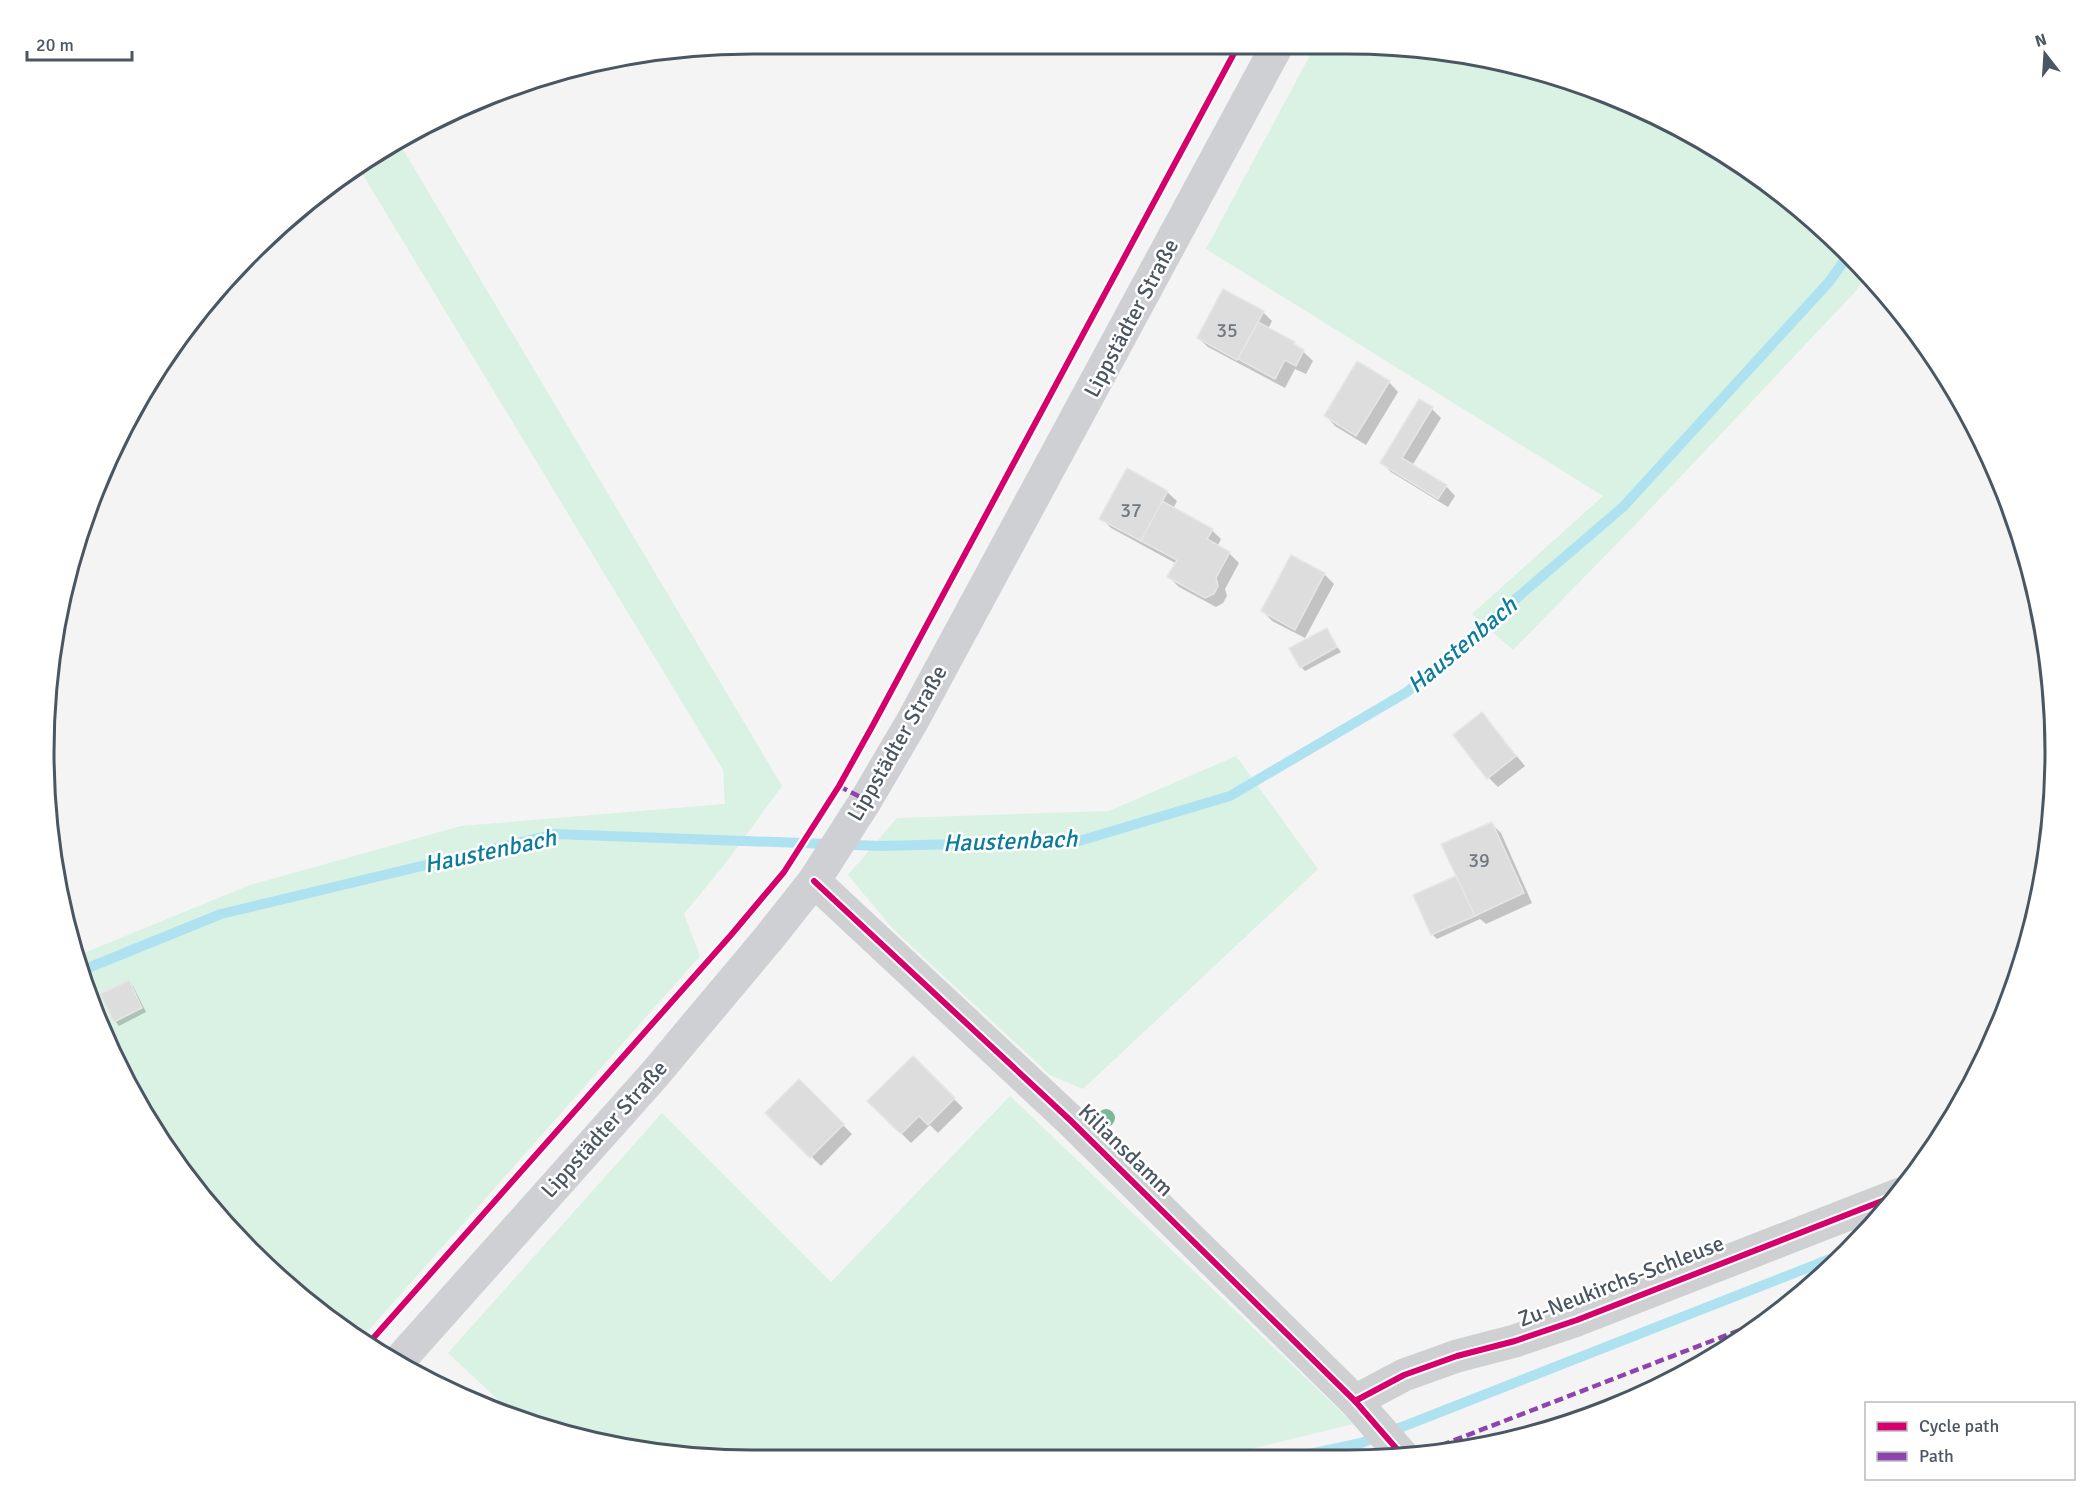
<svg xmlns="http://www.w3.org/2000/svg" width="2099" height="1504" font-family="Signika,sans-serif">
	<rect width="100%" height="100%" fill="#f4f4f4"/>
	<g fill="#d9f2e3">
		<path d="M 1316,44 L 1347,44 L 1486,57 L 1618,97 L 1702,139 L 1814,219 L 1868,273 L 1855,292 L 1636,524 L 1513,650 L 1472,614 L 1603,496 L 1206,249 Z"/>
		<path d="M 398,141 L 782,786 L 725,864 L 684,914 L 700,956 L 361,1339 L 321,1314 L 219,1219 L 139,1107 L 98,1023 L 79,955 L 250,885 L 461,826 L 725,804 L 723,770 L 357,165 Z"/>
		<path d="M 1236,756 L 1318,869 L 1083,1089 L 1050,1075 L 892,928 L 848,875 L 897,818 L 1109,811 Z"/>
		<path d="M 1010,1096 L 1354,1424 L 1221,1456 L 706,1459 L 569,1436 L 508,1414 L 510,1411 L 448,1353 L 662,1113 L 831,1282 Z"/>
	</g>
	<g fill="#0003">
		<path d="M 1263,312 L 1272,321 L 1268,329 L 1294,343 L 1313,361 L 1306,374 L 1295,369 L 1285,388 L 1208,347 L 1198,338 Z"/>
		<path d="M 1389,382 L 1398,392 L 1366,445 L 1335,426 L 1326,416 Z"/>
		<path d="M 1432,409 L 1441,418 L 1412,466 L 1446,486 L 1455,496 L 1448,507 L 1391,472 L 1382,463 Z"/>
		<path d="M 1167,492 L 1177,501 L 1173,509 L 1212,530 L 1221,539 L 1217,547 L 1229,553 L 1239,563 L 1225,589 L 1227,596 L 1223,603 L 1216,607 L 1179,587 L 1169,577 L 1177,564 L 1111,528 L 1101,518 Z"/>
		<path d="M 1324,574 L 1334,584 L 1305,638 L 1272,621 L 1263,611 Z"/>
		<path d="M 1326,630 L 1341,652 L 1305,671 L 1301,667 Z"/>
		<path d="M 1482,714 L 1525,766 L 1498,787 L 1489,778 Z"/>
		<path d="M 1491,823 L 1501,833 L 1532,903 L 1486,924 L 1480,919 L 1437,939 L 1432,934 L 1456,878 L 1461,883 Z"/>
		<path d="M 128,982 L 133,986 L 146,1012 L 119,1026 L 115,1021 Z"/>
		<path d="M 913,1058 L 963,1108 L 938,1133 L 930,1125 L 911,1143 L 869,1101 Z"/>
		<path d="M 799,1082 L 852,1134 L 821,1166 L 767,1113 Z"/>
	</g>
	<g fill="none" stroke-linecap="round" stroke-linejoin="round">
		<g stroke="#aee2f0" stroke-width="10">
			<path d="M 83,970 L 221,914 L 555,834 L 881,846 L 1079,841 L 1230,796 L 1407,692 L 1623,507 L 1829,282 L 1849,254"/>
			<path d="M 1305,1455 L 1361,1443 L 1843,1254"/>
		</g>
	</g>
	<g fill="#ddddde" stroke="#e5e6e7" stroke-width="1.5">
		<path d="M 1223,289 L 1264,311 L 1237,360 L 1197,338 Z"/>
		<path d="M 1258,322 L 1295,342 L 1294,344 L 1304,350 L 1296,366 L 1285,360 L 1275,379 L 1238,359 Z"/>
		<path d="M 1357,361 L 1390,381 L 1356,436 L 1324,416 Z"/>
		<path d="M 1419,399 L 1433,407 L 1402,458 L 1447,485 L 1438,499 L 1380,463 Z"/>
		<path d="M 1127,468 L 1168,491 L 1141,541 L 1099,519 Z"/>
		<path d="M 1162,501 L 1213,529 L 1207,539 L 1230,552 L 1216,578 L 1218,586 L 1214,594 L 1205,598 L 1167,577 L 1177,560 L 1141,541 Z"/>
		<path d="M 1291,555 L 1325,573 L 1295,630 L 1261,611 Z"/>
		<path d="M 1327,628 L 1337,647 L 1300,668 L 1289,648 Z"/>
		<path d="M 1482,712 L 1516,756 L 1487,779 L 1453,735 Z"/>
		<path d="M 1492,822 L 1524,893 L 1475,916 L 1441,844 Z"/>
		<path d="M 1456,876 L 1475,916 L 1431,935 L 1413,895 Z"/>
		<path d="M 129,980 L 142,1008 L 114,1022 L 100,994 Z"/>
		<path d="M 913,1056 L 955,1098 L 928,1125 L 919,1116 L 901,1134 L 867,1101 Z"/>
		<path d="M 799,1079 L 844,1124 L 810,1158 L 765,1113 Z"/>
	</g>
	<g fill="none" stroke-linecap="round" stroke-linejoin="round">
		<g stroke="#ced0d2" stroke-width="33">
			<path d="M 814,881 L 1070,1120 L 1355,1401 L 1402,1455"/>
			<path d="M 1355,1401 L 1404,1375 L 1457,1356 L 1515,1341 L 1577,1320 L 1900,1194"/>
		</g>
		<path stroke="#ced0d4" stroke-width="33" d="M 398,1362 L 654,1075 L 768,939 L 814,881 L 866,800 L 913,720 L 1278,44"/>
		<g stroke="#8e44ad" stroke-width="4.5" stroke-dasharray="9 4.5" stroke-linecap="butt">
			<path d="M 839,786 L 866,800"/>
			<path d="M 1416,1455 L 1753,1325"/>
		</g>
		<defs>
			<g id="cycleway">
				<path d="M 814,881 L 1070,1120 L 1355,1401 L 1402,1455"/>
				<path d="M 368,1344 L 731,935 L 784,872 L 839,786 L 873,725 L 1239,44"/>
				<path d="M 1355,1401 L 1404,1375 L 1457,1356 L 1515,1341 L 1577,1320 L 1900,1194"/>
			</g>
		</defs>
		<use href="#cycleway" stroke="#fff" stroke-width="10"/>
		<use href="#cycleway" stroke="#d6006c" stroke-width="6"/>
	</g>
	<circle fill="#7ab899" cx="1106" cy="1118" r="9"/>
	<g text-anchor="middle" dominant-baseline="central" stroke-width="5" stroke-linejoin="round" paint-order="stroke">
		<g font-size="20" fill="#707881">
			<text x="1227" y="330">35</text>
			<text x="1131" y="510">37</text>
			<text x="1479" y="860">39</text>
		</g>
		<g font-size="22" fill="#4a5661" stroke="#fff">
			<text transform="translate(1131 318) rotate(-62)">Lippstädter Straße</text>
			<text transform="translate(897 743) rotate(-60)">Lippstädter Straße</text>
			<text transform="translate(604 1129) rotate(-48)">Lippstädter Straße</text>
			<text transform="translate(1126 1150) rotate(44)">Kiliansdamm</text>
			<text transform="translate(1621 1281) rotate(-21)">Zu-Neukirchs-Schleuse</text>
		</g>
		<g font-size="24" font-style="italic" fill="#0c7c9b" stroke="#fff">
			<text transform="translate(1462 645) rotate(-40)">Haustenbach</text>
			<text transform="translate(1010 841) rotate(-2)">Haustenbach</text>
			<text transform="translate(490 851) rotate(-12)">Haustenbach</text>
		</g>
	</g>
	<path d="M0 0H2099V1504H0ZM752 54H1347A698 698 0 0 1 2045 752V752A698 698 0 0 1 1347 1450H752A698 698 0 0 1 54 752V752A698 698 0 0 1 752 54Z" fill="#fff" fill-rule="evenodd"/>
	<path fill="none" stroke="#4a5661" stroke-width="3" d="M752 54H1347A698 698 0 0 1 2045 752V752A698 698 0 0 1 1347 1450H752A698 698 0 0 1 54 752V752A698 698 0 0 1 752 54Z"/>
	<rect x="1865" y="1402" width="210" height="78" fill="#ffffff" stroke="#b7bbc0" stroke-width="1.5"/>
	<rect x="1877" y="1422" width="30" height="9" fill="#d6006c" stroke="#b7bbc0" stroke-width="1.5"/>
	<text x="1919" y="1432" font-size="18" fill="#4a5661">Cycle path</text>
	<rect x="1877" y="1452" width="30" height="9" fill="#8e44ad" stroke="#b7bbc0" stroke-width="1.5"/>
	<text x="1919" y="1462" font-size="18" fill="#4a5661">Path</text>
	<g transform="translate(2045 54) rotate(343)" stroke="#ffffff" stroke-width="4.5" paint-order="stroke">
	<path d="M0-4.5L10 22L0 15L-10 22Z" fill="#4a5661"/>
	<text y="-9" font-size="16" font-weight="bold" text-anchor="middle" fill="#4a5661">N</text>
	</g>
	<path d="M27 51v9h105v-9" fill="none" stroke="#4a5661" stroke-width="3"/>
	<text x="36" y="51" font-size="18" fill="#4a5661" stroke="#ffffff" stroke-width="4.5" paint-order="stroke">20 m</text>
</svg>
